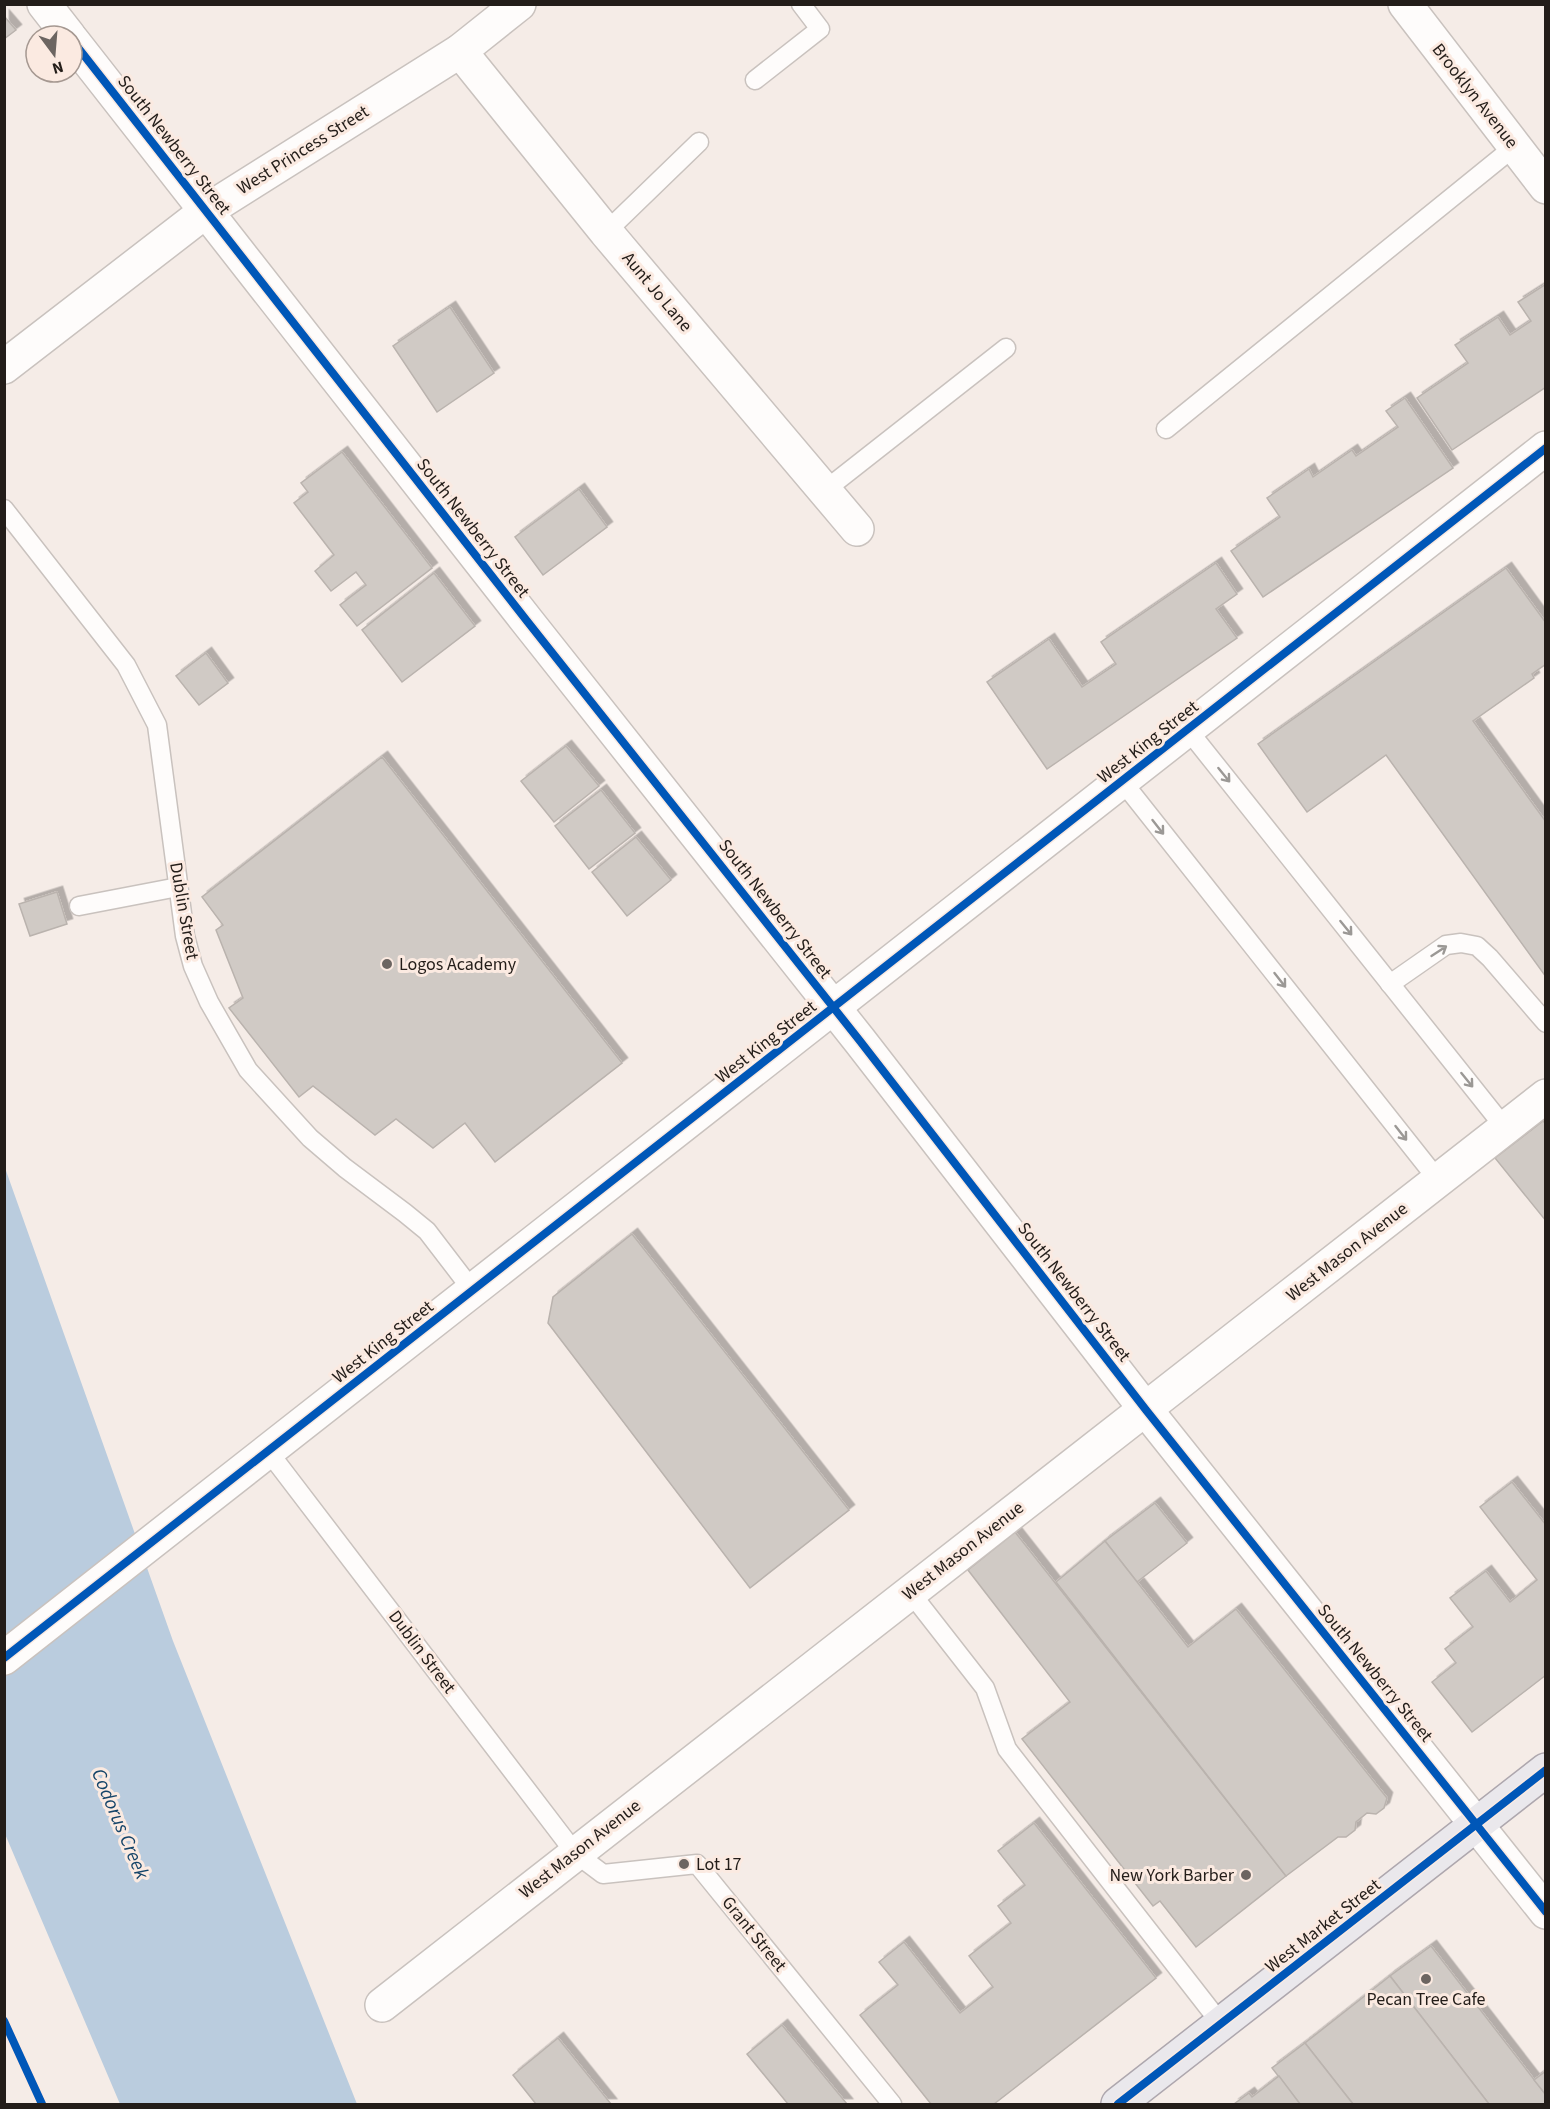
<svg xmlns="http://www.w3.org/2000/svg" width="1550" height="2109" font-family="'Source Sans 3',sans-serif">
	<defs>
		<filter id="shadow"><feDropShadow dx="5.5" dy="-5.5" stdDeviation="0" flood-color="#0004"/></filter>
	</defs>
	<rect width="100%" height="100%" fill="#f5ece7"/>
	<path fill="#baccde" d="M 4,1165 L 173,1641 L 357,2104 L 120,2104 L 5,1834 Z"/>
	<g fill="#d0cac5" stroke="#bab3ae" stroke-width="1.5" filter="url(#shadow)">
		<path d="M 4,16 L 16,30 L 4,39 Z"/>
		<path d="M 1546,284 L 1546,387 L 1452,450 L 1417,398 L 1468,363 L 1455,345 L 1498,317 L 1510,335 L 1531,321 L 1518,302 Z"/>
		<path d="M 450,307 L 494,373 L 437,412 L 393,346 Z"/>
		<path d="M 1405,398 L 1453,468 L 1263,597 L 1231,551 L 1280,517 L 1267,498 L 1309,469 L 1313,477 L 1352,450 L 1356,456 L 1398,427 L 1386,411 Z"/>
		<path d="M 342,452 L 432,568 L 357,626 L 340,605 L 366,585 L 356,572 L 331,591 L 315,571 L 334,555 L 294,503 L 308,492 L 301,483 Z"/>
		<path d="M 579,489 L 607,527 L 543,575 L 515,537 Z"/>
		<path d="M 1216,563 L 1237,594 L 1216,609 L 1237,638 L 1047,769 L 987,682 L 1049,639 L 1082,687 L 1116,664 L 1101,642 Z"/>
		<path d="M 1506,568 L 1546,623 L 1546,664 L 1532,674 L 1534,678 L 1473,721 L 1546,822 L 1546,977 L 1386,755 L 1307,812 L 1258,744 Z"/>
		<path d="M 434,573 L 475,626 L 402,682 L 362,630 Z"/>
		<path d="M 206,653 L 228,683 L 199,705 L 176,676 Z"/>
		<path d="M 566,746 L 599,786 L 554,822 L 521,781 Z"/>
		<path d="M 382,757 L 622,1063 L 495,1162 L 465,1123 L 433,1148 L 396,1119 L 375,1135 L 313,1086 L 299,1097 L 229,1008 L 243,998 L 216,930 L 223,925 L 202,897 Z"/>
		<path d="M 601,790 L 635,833 L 589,869 L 555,826 Z"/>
		<path d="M 636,837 L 671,880 L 627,916 L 592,872 Z"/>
		<path d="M 57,892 L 67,924 L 30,936 L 19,904 Z"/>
		<path d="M 1543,1121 L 1546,1124 L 1546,1221 L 1495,1158 Z"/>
		<path d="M 632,1234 L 849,1510 L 750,1588 L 548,1323 L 553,1297 Z"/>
		<path d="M 1512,1482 L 1546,1525 L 1546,1675 L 1472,1732 L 1432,1682 L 1456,1663 L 1445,1649 L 1473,1627 L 1450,1598 L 1486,1571 L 1510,1602 L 1537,1580 L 1480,1507 Z"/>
		<path d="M 1155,1503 L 1187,1543 L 1137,1582 L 1105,1541 Z"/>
		<path d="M 1015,1532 L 1286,1876 L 1196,1947 L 1160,1901 L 1153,1906 L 1022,1739 L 1070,1702 L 968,1570 Z"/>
		<path d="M 1105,1541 L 1188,1647 L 1236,1609 L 1387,1798 L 1384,1808 L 1376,1814 L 1367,1813 L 1356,1822 L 1355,1830 L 1346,1837 L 1338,1837 L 1286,1876 L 1056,1582 Z"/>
		<path d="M 1034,1823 L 1156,1978 L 994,2104 L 931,2104 L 860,2015 L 898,1985 L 879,1962 L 904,1942 L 960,2013 L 993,1987 L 969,1956 L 1011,1923 L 998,1906 L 1025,1885 L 998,1851 Z"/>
		<path d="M 1431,1946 L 1546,2095 L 1546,2104 L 1489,2104 L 1390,1976 Z"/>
		<path d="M 1390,1976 L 1489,2104 L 1353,2104 L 1305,2043 Z"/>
		<path d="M 782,2025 L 847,2104 L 788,2104 L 747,2054 Z"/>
		<path d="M 558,2038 L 611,2104 L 536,2104 L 513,2075 Z"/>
		<path d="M 1305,2043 L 1353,2104 L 1300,2104 L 1272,2068 Z"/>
		<path d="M 1546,2071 L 1546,2095 L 1534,2080 Z"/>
		<path d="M 1279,2076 L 1300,2104 L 1234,2104 L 1249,2093 L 1252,2097 Z"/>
	</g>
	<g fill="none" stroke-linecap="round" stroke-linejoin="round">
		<defs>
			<g id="service">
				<path d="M 755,80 L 820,29 L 801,4"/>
				<path d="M 606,232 L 699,142"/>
				<path d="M 1166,429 L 1514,147"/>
				<path d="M 824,491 L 1006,348"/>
				<path d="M 4,509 L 126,665 L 157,725 L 185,936 L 193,966 L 209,1002 L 248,1070 L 310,1138 L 345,1168 L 405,1213 L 427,1231 L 473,1291"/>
				<path d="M 1188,730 L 1505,1128"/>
				<path d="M 1122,781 L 1438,1180"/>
				<path d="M 79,906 L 178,887"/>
				<path d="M 1390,984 L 1446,945 L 1461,943 L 1477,946 L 1490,958 L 1546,1023"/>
				<path d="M 268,1451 L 575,1853 L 603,1874 L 697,1864 L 892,2104"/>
				<path d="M 910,1592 L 985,1688 L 1007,1749 L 1222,2025"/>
			</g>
			<g id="minor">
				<path d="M 44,4 L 69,36"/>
				<path d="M 1405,4 L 1546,187"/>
				<path d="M 72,40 L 527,621 L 860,1041 L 1146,1410 L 1546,1912"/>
				<path d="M 460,51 L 606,232 L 857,529"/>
				<path d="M 382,2005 L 1546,1096"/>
			</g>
			<g id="tertiary">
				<path d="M 4,367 L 206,211 L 460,51 L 519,4"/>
				<path d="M 4,1658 L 1546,448"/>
			</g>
			<path id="primary" d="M 1118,2104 L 1546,1770"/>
		</defs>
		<use href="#service" stroke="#c9c2be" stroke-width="21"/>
		<use href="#minor" stroke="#c9c2be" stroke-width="36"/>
		<use href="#tertiary" stroke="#c9c2be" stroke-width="36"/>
		<use href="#primary" stroke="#aea7ae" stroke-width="36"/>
		<use href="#service" stroke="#fefcfb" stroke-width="18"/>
		<use href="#minor" stroke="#fefcfb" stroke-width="33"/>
		<use href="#tertiary" stroke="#fefcfb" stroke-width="33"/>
		<use href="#primary" stroke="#eae8ec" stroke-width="33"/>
		<defs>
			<g id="cycleway">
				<path d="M 72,40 L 527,621 L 860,1041 L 1146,1410 L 1546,1912"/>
				<path d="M 4,1658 L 1546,448"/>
				<path d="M 4,2021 L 42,2104"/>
				<path d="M 1118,2104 L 1546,1770"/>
			</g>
		</defs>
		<use href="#cycleway" stroke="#fbeae1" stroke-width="11"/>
		<use href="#cycleway" stroke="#0057b8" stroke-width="8"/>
	</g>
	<defs><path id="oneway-shaft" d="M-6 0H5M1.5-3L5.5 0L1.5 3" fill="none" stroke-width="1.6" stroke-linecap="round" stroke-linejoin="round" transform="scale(1.5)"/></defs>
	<g stroke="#9b9895">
		<use href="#oneway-shaft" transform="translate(1224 775) rotate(51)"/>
		<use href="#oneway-shaft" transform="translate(1158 827) rotate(52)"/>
		<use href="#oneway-shaft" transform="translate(1346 928) rotate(51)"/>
		<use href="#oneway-shaft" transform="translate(1439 951) rotate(-33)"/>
		<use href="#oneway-shaft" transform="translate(1280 980) rotate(52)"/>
		<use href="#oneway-shaft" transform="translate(1467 1080) rotate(51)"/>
		<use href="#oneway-shaft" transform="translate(1401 1133) rotate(52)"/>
	</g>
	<g fill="#6c6561" stroke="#fbeae1" stroke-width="2">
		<circle cx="387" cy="964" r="6"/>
		<circle cx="684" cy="1864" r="6"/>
		<circle cx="1246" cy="1875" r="6"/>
		<circle cx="1426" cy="1979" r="6"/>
	</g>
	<g text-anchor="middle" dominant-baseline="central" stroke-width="6" stroke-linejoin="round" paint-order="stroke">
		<g font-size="18" fill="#231d19" stroke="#fbeae1">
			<text transform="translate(1475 96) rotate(52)">Brooklyn Avenue</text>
			<text transform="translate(174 145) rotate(52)">South Newberry Street</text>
			<text transform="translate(303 150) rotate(-32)">West Princess Street</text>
			<text transform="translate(657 292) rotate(50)">Aunt Jo Lane</text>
			<text transform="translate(473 528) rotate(52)">South Newberry Street</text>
			<text transform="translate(1148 742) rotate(-38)">West King Street</text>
			<text transform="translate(775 909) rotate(52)">South Newberry Street</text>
			<text transform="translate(184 911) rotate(80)">Dublin Street</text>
			<text transform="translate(766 1042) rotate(-38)">West King Street</text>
			<text transform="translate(1347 1252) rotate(-38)">West Mason Avenue</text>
			<text transform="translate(1074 1292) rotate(52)">South Newberry Street</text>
			<text transform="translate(383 1342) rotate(-38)">West King Street</text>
			<text transform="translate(963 1551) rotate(-38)">West Mason Avenue</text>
			<text transform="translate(422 1652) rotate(53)">Dublin Street</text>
			<text transform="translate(1375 1673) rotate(51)">South Newberry Street</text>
			<text transform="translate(580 1849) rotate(-38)">West Mason Avenue</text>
			<text transform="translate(1323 1926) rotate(-38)">West Market Street</text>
			<text transform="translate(754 1934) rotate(51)">Grant Street</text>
		</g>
		<g font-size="18" fill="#231d19" stroke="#fbeae1" text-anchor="start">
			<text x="399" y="964">Logos Academy</text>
			<text x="696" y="1864">Lot 17</text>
			<text x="1234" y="1875" text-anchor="end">New York Barber</text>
			<text x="1426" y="1999" text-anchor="middle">Pecan Tree Cafe</text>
		</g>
		<g font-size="20" font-style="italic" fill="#144469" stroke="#fbeae1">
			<text transform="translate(120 1824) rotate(67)">Codorus Creek</text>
		</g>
	</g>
	<rect width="1550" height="2109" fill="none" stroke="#231d19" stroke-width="12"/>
	<g transform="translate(54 54) rotate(164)"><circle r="28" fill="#fbeae1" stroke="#a59891" stroke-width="1.5"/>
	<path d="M0-4.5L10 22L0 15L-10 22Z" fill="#6c6561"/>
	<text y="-9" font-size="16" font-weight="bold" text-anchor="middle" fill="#231d19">N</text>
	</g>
</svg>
